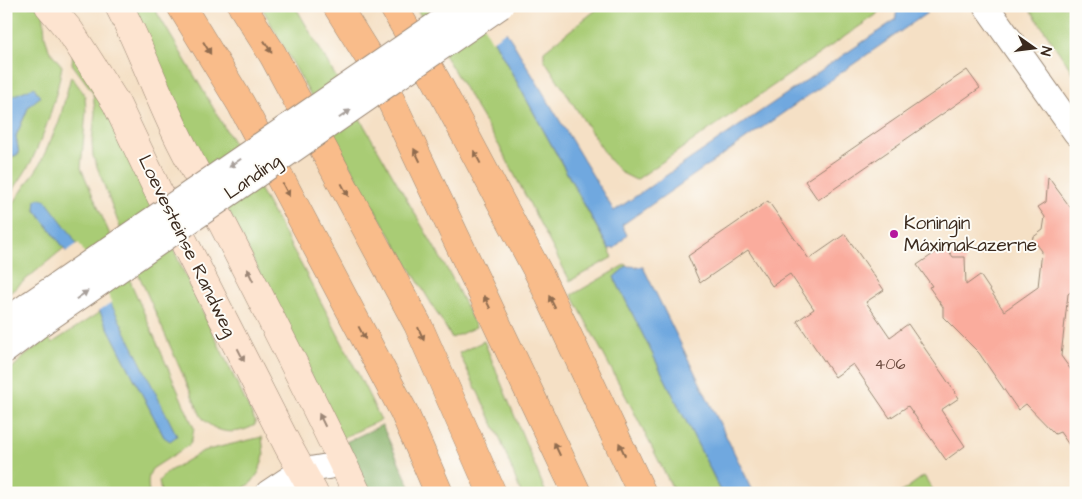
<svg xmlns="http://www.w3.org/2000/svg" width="1082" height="499" font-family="'Architects Daughter',sans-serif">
	<rect width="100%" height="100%" fill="#fdfcf7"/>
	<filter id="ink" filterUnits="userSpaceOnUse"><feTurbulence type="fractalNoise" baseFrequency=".02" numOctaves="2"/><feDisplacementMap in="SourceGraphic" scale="10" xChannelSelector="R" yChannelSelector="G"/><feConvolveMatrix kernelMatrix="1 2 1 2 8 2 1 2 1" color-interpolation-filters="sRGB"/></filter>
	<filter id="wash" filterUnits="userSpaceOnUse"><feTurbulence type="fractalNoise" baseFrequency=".0096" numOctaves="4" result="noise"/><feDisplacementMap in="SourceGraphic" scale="20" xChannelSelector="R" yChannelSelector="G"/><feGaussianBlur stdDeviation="1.12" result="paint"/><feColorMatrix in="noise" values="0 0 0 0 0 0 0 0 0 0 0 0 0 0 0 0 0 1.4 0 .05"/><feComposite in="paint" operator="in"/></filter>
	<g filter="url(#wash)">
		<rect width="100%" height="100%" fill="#f5e0c5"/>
		<g fill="#a9cc74" stroke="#727b49">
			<path d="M 6,6 L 43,6 L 45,36 L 49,50 L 62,66 C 56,100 46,131 31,162 C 24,175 14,188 6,201 L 6,159 L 19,154 L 16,136 L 29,106 L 6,103 Z"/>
			<path d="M 126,6 L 153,6 C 234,141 312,278 381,420 L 342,438 Z"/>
			<path d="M 261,6 L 295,6 L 451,276 L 476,327 L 452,338 L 365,193 Z"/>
			<path d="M 415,6 L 475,6 L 613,257 L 570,281 L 501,149 Z"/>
			<path d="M 601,6 L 882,6 L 876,15 L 636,180 L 622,173 L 610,161 L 544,59 L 544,51 Z"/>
			<path d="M 1028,6 L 1076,6 L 1076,71 L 1073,73 Z"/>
			<path d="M 73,52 L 128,142 L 180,264 L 255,421 L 255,425 C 236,436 214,434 201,416 L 134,264 L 93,156 L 92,142 L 95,113 L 93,92 L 72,64 Z"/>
			<path d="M 71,76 L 85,95 L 86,112 L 81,168 L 194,428 L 192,439 L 189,445 L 152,469 C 147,477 148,484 149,493 L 6,493 L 6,374 L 26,355 L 49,338 L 52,343 L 100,312 L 164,437 L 117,315 L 35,209 L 64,248 L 6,296 L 6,214 L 39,166 L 59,122 Z"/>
			<path d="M 626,264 L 627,266 L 614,277 L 722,493 L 675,493 L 632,408 L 572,295 Z"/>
			<path d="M 484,341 L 546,493 L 521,493 L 499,436 L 459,353 Z"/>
			<path d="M 262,437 L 264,455 L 259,472 L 252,482 L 239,492 L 161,493 L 159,481 L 166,473 L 203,451 Z"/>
			<path d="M 924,476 L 935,493 L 900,493 Z"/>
		</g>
		<path fill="#86b066" stroke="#606d42" d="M 382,425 L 413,493 L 370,493 L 346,442 Z"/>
		<g fill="#70a8df" stroke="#56697e">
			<path d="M 475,6 L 491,6 L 614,211 L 895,20 L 898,6 L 923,6 L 927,13 L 622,225 L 627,235 L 615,248 L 609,249 Z"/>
			<path d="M 34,87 L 40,97 L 29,106 L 16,136 L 19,154 L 6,159 L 6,103 L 10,97 Z"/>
			<path d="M 40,198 L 46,201 L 71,234 L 117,315 L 177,436 L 170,441 L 164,437 L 100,312 L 64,248 L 35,209 L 36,200 Z"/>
			<path d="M 627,266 L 643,267 L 754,493 L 722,493 L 614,277 Z"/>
		</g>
		<g fill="#f5e0c5">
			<path d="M 472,6 L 494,6 L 508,30 L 492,41 Z"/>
			<path d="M 79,243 L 112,302 L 97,312 L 64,253 Z"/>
		</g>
		<g id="blocks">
			<g fill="#faac9d">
				<path d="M 967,70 L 980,88 L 818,200 L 805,181 Z"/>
				<path d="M 1048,177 L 1076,215 L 1076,288 L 1068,294 L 1061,356 L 1076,377 L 1076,455 L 1060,432 L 1055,434 L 1026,404 L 1018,410 L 979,353 L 943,317 L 943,307 L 929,287 L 932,286 L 917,265 L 945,246 L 953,257 L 965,257 L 966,285 L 980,275 L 1004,311 L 1038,287 L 1042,251 L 1032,238 L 1043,230 L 1045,217 L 1038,207 L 1046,202 Z"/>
				<path d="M 768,201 L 809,259 L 845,234 L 884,290 L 866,302 L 890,337 L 908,324 L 959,398 L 941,410 L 965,446 L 946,460 L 908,406 L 890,418 L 853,364 L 835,377 L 797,321 L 814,309 L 790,274 L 772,286 L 748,250 L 700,283 L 688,256 Z"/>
			</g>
		</g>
	</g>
	<g filter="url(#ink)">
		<use href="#blocks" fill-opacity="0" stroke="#988572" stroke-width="1"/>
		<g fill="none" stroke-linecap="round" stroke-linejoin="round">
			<defs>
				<g id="street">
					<path d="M 986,6 L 1076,133"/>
					<path d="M 6,321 L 31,303"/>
					<path d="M 6,350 L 42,323"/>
					<path d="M 268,493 L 301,471 L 343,464"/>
				</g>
				<g id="secondary">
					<path d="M 49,6 L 70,31 L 116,103 L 157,189 L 288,446 L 314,493"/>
					<path d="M 119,6 C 142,50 158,97 180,141 C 240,258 301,374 357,493"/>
				</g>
				<g id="highway">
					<path d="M 181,6 L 241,104 L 404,412 L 439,493"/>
					<path d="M 242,6 L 273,55 L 418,325 L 492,493"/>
					<path d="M 337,6 L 375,67 L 577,493"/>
					<path d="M 393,6 L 436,80 L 539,274 L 642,493"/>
				</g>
			</defs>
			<use href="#street" stroke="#988572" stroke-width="27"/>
			<use href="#secondary" stroke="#988572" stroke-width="29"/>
			<use href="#highway" stroke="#988572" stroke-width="29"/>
			<use href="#street" stroke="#fff" stroke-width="25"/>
			<use href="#secondary" stroke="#fde4d0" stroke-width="28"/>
			<use href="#highway" stroke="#f9bc8a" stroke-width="28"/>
			<defs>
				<g id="street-bridge">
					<path d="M 31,303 L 463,6"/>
					<path d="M 42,323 L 501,6"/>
				</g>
			</defs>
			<use href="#street-bridge" stroke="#988572" stroke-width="27" stroke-linecap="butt"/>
			<use href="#street-bridge" stroke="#fff" stroke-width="25"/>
		</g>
		<defs><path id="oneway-solid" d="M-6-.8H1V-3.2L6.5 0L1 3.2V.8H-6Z" transform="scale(1.25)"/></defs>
		<g fill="#906c4f">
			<use href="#oneway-solid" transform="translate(268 47) rotate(58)"/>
			<use href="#oneway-solid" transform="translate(207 48) rotate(59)"/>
			<use href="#oneway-solid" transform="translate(417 155) rotate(-116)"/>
			<use href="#oneway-solid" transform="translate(477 157) rotate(-118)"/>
			<use href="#oneway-solid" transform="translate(286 190) rotate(62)"/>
			<use href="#oneway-solid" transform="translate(345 190) rotate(62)"/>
			<use href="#oneway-solid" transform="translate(487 302) rotate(-116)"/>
			<use href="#oneway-solid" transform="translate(552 302) rotate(-116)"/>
			<use href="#oneway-solid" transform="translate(362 333) rotate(62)"/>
			<use href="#oneway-solid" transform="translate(421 334) rotate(66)"/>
			<use href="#oneway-solid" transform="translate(557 449) rotate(-115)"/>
			<use href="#oneway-solid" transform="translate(622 449) rotate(-115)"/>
		</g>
		<g fill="#a79f9a">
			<use href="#oneway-solid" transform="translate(345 114) rotate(-35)"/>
			<use href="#oneway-solid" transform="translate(235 163) rotate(145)"/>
			<use href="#oneway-solid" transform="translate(82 295) rotate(-35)"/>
		</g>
		<g fill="#9c8777">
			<use href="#oneway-solid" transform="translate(250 275) rotate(-116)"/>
			<use href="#oneway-solid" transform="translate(241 355) rotate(63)"/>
			<use href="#oneway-solid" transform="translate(322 420) rotate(-116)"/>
		</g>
	</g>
	<circle fill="#b5179e" stroke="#fdfcf7" stroke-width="2" cx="894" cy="234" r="5"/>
	<g text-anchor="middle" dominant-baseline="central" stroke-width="4" stroke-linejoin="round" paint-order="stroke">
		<g font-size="16" fill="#6b4a3e">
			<text x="890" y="364">406</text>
		</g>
		<g font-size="19" fill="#3b2a1e" stroke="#fdfcf7">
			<text transform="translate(253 177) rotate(-35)">Landing</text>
			<text transform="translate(187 246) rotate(64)">Loevesteinse Randweg</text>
		</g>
		<g font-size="19" fill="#3b2a1e" stroke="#fdfcf7" text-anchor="start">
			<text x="904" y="223">Koningin<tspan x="904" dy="22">Máximakazerne</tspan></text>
		</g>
	</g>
	<rect width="1082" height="499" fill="none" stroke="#fdfcf7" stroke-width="25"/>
	<g transform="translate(1034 48) rotate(104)" stroke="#fdfcf7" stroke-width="4" paint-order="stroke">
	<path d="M0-4L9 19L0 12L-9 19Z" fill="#3b2a1e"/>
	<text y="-8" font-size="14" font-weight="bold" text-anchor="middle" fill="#3b2a1e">N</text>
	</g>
</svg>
